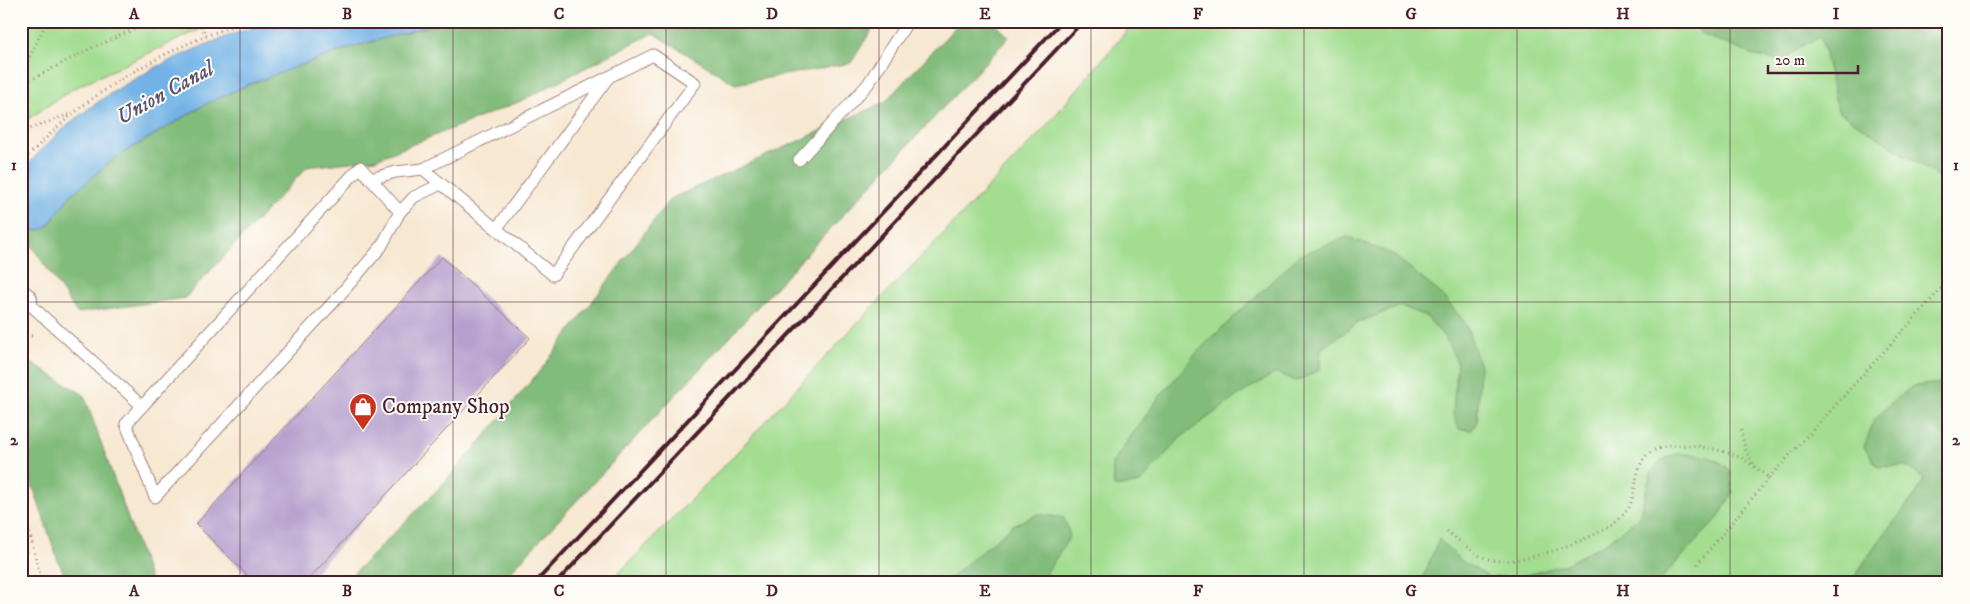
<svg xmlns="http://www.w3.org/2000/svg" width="1970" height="604" font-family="'IM FELL DW Pica',serif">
	<rect width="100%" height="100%" fill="#fdfcf7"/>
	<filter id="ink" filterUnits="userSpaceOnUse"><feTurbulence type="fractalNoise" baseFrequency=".02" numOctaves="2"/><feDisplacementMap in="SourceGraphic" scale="10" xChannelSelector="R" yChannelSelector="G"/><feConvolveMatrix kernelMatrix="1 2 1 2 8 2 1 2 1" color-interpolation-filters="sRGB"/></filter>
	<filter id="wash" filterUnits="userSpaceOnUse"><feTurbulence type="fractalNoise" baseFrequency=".0096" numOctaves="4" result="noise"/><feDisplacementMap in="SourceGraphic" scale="20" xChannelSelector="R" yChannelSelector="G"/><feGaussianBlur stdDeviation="1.12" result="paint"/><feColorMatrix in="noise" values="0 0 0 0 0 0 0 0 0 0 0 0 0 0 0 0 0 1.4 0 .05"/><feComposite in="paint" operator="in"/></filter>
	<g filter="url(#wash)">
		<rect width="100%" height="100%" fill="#f7e8d2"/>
		<g fill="#a2dd90" stroke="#767e5e">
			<path d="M 21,21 L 218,21 L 74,88 L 21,124 Z"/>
			<path d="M 1135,21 L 1949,21 L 1949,583 L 609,583 L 726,464 L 847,334 L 1041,132 Z"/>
		</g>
		<g fill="#81bc7a" stroke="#666e52">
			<path d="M 446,21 L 877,21 L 851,63 L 735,84 L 653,33 L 521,101 L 376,159 L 307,167 L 185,298 L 77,313 L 23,233 L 46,228 L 70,196 L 115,158 L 204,105 L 247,85 L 304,64 L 352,47 Z"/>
			<path d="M 961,21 L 993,21 L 1009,37 L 500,583 L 344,583 L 438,489 L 470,454 L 543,367 L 670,199 L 885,102 Z"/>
			<path d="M 1694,21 L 1943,21 L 1949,27 L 1949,184 L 1838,111 L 1821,37 L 1803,45 L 1782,61 L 1756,56 L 1701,34 Z"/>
			<path d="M 1347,237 L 1392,254 L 1440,293 L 1466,324 L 1480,366 L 1477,422 L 1472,430 L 1459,429 L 1453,413 L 1457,362 L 1446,339 L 1427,317 L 1401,306 L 1359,322 L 1321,349 L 1320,370 L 1296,381 L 1276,373 L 1237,396 L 1180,438 L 1140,483 L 1114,487 L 1112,463 L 1157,400 L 1200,349 L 1300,255 Z"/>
			<path d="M 21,357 L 84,395 L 151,583 L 68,583 L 57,558 L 21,451 Z"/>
			<path d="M 1942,383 L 1947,433 L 1949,432 L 1949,583 L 1850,583 L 1876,545 L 1916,494 L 1924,479 L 1906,466 L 1878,467 L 1864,447 L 1874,421 L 1891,403 L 1913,386 Z"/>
			<path d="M 1677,454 C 1699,454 1714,455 1730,470 L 1733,492 L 1719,517 L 1657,583 L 1421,583 L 1439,539 L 1460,560 L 1489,577 L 1519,577 L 1566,564 L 1609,541 L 1639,517 L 1651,472 L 1661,460 Z"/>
			<path d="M 1039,514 L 1064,518 L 1070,536 L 1040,583 L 944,583 L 1013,525 Z"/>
		</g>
		<path fill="#72b2e6" stroke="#5e6888" d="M 274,21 L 446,21 L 352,47 L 304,64 L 247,85 L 204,105 L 115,158 L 70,196 L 46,228 L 24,233 L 21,236 L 21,173 C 82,96 182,48 274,21 Z"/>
		<g id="blocks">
			<g fill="#b59fcd">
				<path d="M 442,257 L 530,338 L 305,583 L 255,583 L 196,524 Z"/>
				<path d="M 23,532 L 28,552 L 21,554 L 21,533 Z"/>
			</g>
		</g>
	</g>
	<g filter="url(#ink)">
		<use href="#blocks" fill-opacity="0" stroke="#a0847e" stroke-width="1"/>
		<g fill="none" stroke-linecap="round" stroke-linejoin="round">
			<defs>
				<g id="lane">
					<path d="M 799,160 L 868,84 L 908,21"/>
					<path d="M 360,167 L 400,212 L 381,247 L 339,296 L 155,497 L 126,424 Z"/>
					<path d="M 370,179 L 396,172 L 423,169 L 653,55 L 695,83 L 553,275 L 423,169"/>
					<path d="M 400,212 L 414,197 L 441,184"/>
					<path d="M 497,228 L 608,78"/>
					<path d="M 25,300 L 142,406"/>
				</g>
				<path id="street" d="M 21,297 L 25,300"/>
			</defs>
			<use href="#lane" stroke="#a0847e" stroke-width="13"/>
			<use href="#street" stroke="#a0847e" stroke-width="26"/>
			<g stroke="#a0847e" stroke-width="3" stroke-dasharray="1 4" stroke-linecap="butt">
				<path d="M 200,21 L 206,37"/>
				<path d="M 21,75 L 47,21"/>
				<path d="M 21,85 L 91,48 L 153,21"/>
				<path d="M 21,132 L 70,114"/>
				<path d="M 21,162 C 39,146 55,128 74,113 C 123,73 188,39 249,21"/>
				<path d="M 21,335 L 33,336"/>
				<path d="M 1741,430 L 1745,449 L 1754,465"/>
				<path d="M 1769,478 L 1941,289 L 1949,293"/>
				<path d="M 21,499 L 42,583"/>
				<path d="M 1447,531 C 1459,540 1474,555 1488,559 C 1517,568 1585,541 1611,526 C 1617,522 1623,515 1627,510 C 1638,495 1633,470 1646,456 C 1665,437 1712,447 1734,455 C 1747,460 1758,469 1769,478 L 1695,567"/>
			</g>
			<use href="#lane" stroke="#fff" stroke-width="11"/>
			<use href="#street" stroke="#fff" stroke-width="24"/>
			<g stroke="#4a1f2b" stroke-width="4">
				<path d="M 535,583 L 1062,21"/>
				<path d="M 556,583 L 1083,21"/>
			</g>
		</g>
	</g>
	<path fill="none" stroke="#4a1f2b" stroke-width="1" stroke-opacity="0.55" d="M 240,21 L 240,583M 453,21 L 453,583M 666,21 L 666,583M 879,21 L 879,583M 1091,21 L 1091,583M 1304,21 L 1304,583M 1517,21 L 1517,583M 1730,21 L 1730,583M 21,302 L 1949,302"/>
	<defs>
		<symbol id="shop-pin" viewBox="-11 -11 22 30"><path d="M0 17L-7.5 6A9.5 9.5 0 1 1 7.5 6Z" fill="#c8321e" stroke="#fdfcf7"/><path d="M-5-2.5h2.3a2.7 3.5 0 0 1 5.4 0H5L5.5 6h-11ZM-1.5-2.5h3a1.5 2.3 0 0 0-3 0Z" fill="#fff"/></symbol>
	</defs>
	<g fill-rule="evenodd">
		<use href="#shop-pin" x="347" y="391" width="32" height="43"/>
	</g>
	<g text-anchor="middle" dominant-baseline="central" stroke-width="4" stroke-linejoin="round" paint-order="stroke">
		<g font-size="21" fill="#4a1f2b" stroke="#fdfcf7" text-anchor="start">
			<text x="382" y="407">Company Shop</text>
		</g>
		<g font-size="22" font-style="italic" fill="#58526c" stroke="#fdfcf7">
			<text transform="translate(165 93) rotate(-29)">Union Canal</text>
		</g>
	</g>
	<rect width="1970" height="604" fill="none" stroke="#fdfcf7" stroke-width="55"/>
	<path d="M1768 65v8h90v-8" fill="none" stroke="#4a1f2b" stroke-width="2.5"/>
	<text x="1775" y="65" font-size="15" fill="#4a1f2b" stroke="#fdfcf7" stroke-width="4" paint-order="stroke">20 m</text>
	<rect x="28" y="28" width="1914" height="548" fill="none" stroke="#4a1f2b" stroke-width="2"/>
	<g font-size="16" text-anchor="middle" font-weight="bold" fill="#4a1f2b">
		<text x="134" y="19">A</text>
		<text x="347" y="19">B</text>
		<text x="559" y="19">C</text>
		<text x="772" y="19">D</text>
		<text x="985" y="19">E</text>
		<text x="1198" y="19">F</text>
		<text x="1411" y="19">G</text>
		<text x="1623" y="19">H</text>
		<text x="1836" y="19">I</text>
		<text x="14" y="170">1</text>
		<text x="1956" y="170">1</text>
		<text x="14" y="445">2</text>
		<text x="1956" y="445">2</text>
		<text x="134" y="596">A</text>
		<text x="347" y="596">B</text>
		<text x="559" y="596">C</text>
		<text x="772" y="596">D</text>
		<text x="985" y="596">E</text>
		<text x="1198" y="596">F</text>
		<text x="1411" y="596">G</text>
		<text x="1623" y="596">H</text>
		<text x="1836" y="596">I</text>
	</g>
</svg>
